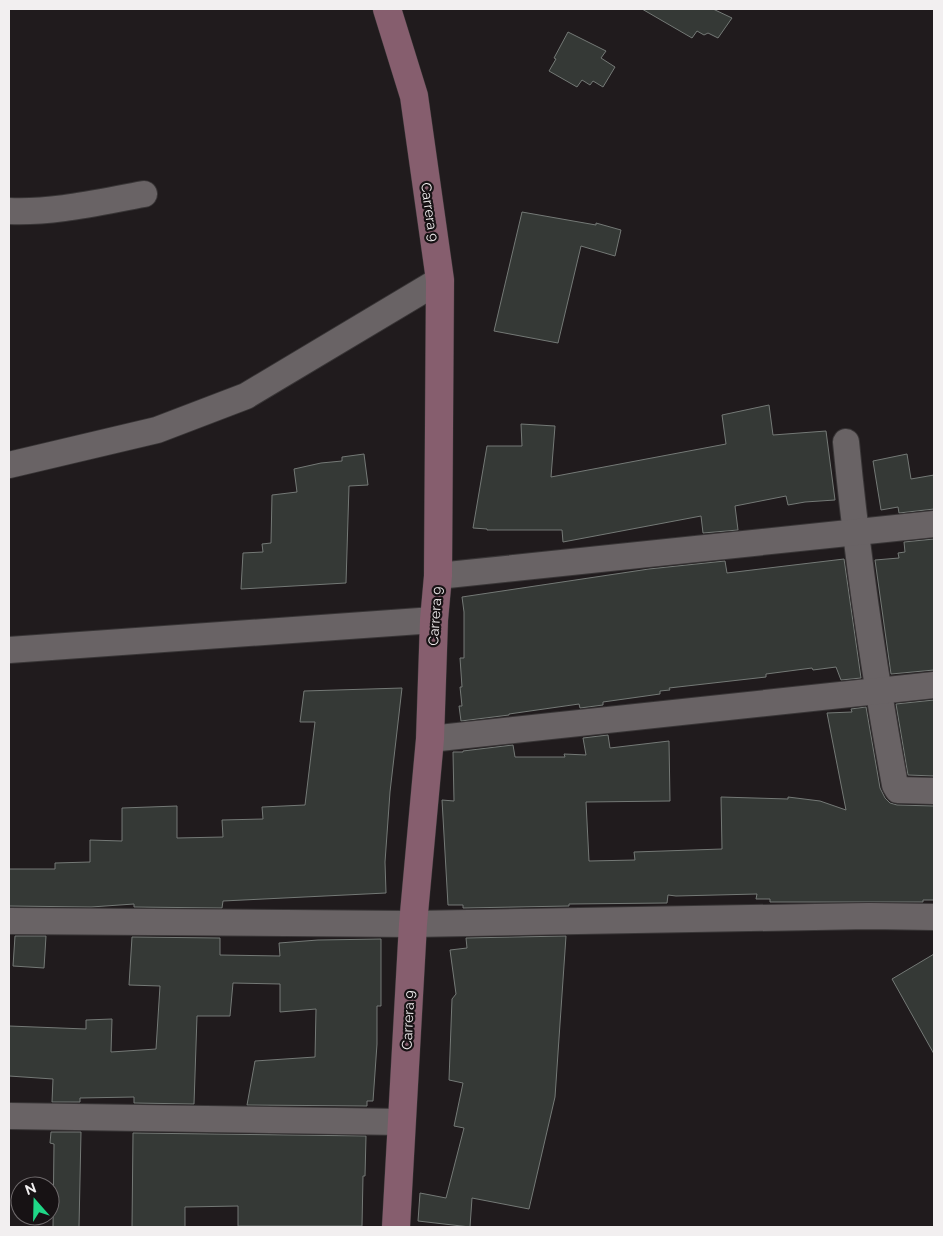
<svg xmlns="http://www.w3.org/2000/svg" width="943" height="1236" font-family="Raleway,sans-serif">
	<rect width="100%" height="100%" fill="#201b1d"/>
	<g fill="#353936" stroke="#747976">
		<path d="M 642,9 L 713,9 L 732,18 L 718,38 L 708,33 L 704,35 L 697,31 L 692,38 Z"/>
		<path d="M 568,32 L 606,51 L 601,58 L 615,67 L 603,87 L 593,81 L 590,85 L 582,80 L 577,87 L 549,71 L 556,59 L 554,58 Z"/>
		<path d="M 522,212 L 596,225 L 596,223 L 621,230 L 615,256 L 581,246 L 558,343 L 494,331 Z"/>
		<path d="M 769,405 L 773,435 L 826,431 L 835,500 L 805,502 L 788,505 L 786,496 L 735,506 L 738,530 L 703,533 L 701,516 L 563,542 L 562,530 L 487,530 L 487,529 L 473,528 L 487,446 L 522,446 L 521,424 L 555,426 L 551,477 L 726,444 L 722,415 Z"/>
		<path d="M 364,454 L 368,485 L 349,486 L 346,583 L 241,589 L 243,553 L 263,552 L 262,544 L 271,543 L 272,495 L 297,492 L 294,469 L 321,463 L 342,461 L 342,457 Z"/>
		<path d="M 907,454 L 911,479 L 934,475 L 934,509 L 899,513 L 898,507 L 881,510 L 873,461 Z"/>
		<path d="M 934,539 L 934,670 L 891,674 L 875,560 L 899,558 L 898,553 L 905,552 L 904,542 Z"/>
		<path d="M 844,559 L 861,678 L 841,680 L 836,667 L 813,670 L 812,668 L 766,674 L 766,677 L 669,688 L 670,690 L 660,691 L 660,694 L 603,702 L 603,705 L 580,708 L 579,704 L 509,714 L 509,715 L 461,721 L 459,706 L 462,706 L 460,687 L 462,687 L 460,658 L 464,658 L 464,612 L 462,597 L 649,569 L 725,561 L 727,573 Z"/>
		<path d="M 402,688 L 390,792 L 385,862 L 386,893 L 223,901 L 222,908 L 134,907 L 134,904 L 91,907 L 9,906 L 9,869 L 55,869 L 55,863 L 90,862 L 90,840 L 122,841 L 122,808 L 177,806 L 177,838 L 223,837 L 222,820 L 263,819 L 262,807 L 305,805 L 315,722 L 300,722 L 304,691 Z"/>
		<path d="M 934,700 L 934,776 L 908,775 L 896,704 Z"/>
		<path d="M 866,707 L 880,788 L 885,798 L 890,803 L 897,805 L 934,806 L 934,900 L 923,900 L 923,902 L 770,902 L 770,899 L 756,899 L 757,894 L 676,896 L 668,895 L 667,903 L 569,904 L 569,906 L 463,908 L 463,905 L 448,905 L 442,800 L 454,801 L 453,752 L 463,752 L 463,751 L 513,745 L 515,757 L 565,757 L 564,754 L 586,755 L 583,738 L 608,735 L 610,748 L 669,741 L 670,801 L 586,802 L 589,861 L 635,860 L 634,852 L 722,849 L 721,797 L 788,799 L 788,797 L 820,801 L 846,810 L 827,713 L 852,712 L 851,709 Z"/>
		<path d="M 15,936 L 46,936 L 44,968 L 13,966 Z"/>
		<path d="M 566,936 L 555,1097 L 529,1209 L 472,1198 L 470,1227 L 418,1221 L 420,1193 L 446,1198 L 464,1128 L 454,1126 L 463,1083 L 449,1080 L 452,999 L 456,994 L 450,950 L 467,948 L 466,938 Z"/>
		<path d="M 132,937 L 220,938 L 220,955 L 280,956 L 279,943 L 318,940 L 381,939 L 381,1006 L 377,1006 L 377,1044 L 373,1101 L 367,1101 L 367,1106 L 247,1105 L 255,1061 L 315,1057 L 316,1009 L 280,1012 L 280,984 L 233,983 L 230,1016 L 197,1016 L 194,1104 L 134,1103 L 134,1097 L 80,1098 L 80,1102 L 52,1102 L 53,1079 L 9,1076 L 9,1026 L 86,1029 L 86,1020 L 112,1019 L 111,1052 L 156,1049 L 160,986 L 129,985 Z"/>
		<path d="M 934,954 L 934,1054 L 892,979 Z"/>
		<path d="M 51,1132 L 81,1132 L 79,1227 L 53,1227 L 54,1144 L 50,1143 Z"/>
		<path d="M 133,1133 L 366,1136 L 365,1176 L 363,1176 L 362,1226 L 238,1226 L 238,1206 L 185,1207 L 185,1227 L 132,1227 Z"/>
	</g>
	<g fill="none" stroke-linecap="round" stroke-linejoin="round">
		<defs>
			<g id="minor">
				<path d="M 9,211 C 54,213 99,202 144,194"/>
				<path d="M 846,442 C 857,557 874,671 895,785 L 898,790 L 934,791"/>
				<path d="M 9,465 L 157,430 L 246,396 L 440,280"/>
				<path d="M 438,576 L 934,524"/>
				<path d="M 9,650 L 434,620"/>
				<path d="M 430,739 L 934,685"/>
				<path d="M 9,921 L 413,924 L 869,916 L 934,917"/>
				<path d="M 9,1116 L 402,1122"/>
			</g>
			<path id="secondary" d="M 387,9 L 414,96 L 440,280 L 438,576 L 434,620 L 430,739 L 413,924 L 396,1227"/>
		</defs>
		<use href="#minor" stroke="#383536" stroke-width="28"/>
		<use href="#secondary" stroke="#383536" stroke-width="29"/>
		<use href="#minor" stroke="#696365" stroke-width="26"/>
		<use href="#secondary" stroke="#865e6e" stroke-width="28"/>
	</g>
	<g text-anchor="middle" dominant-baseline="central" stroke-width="4.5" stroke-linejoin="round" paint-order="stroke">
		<g font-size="14" fill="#f2eff0" stroke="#171214">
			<text transform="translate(430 212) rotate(82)">Carrera 9</text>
			<text transform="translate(435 616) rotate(-86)">Carrera 9</text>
			<text transform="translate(408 1020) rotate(-87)">Carrera 9</text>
		</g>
	</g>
	<rect width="943" height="1236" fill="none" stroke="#f2eff0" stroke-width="20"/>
	<g transform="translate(35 1201) rotate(340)"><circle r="24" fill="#171214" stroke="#6f6a6c"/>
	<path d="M0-4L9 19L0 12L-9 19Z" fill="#1fd887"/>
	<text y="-8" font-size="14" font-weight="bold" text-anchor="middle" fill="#f2eff0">N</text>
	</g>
</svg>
